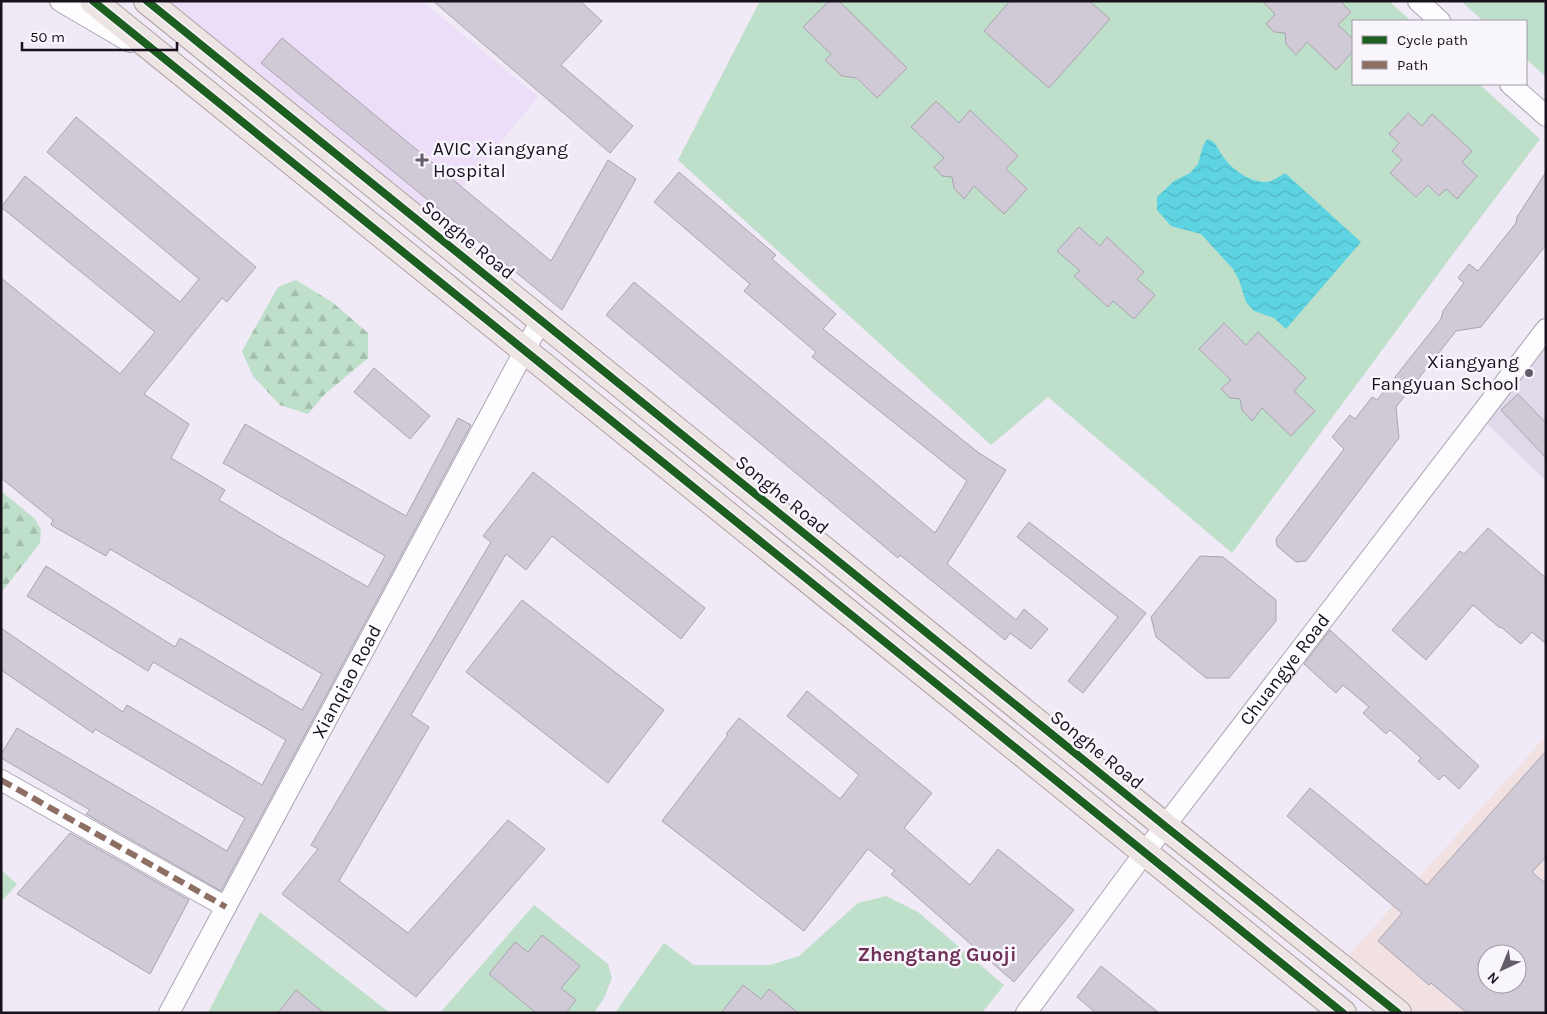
<svg xmlns="http://www.w3.org/2000/svg" width="1547" height="1014" font-family="Karla,sans-serif">
	<defs>
		<pattern id="forest-firs" width="22" height="20" patternUnits="userSpaceOnUse" patternTransform="scale(1.25)"><rect width="22" height="20" fill="#bedfc9"/><path d="M5 1l3.5 6h-7zM16 11l3.5 6h-7z" fill="#a3beac"/></pattern>
		<pattern id="water-waves" width="16" height="10" patternUnits="userSpaceOnUse" patternTransform="scale(1.25)"><rect width="16" height="10" fill="#5ed4e2"/><path d="M0 5q4-4 8 0t8 0" fill="none" stroke="#51b5c1"/></pattern>
	</defs>
	<rect width="100%" height="100%" fill="#f0e9f6"/>
	<path fill="#f1e1e2" fill-rule="evenodd" d="M 1546,736 L 1546,1013 L 1398,1013 L 1339,966 ZM 1487,954 L 1517,954 L 1517,984 L 1487,984 Z"/>
	<path fill="#ecddf8" d="M 167,1 L 422,1 L 538,97 L 434,222 Z"/>
	<path fill="#e1d9ea" d="M 1546,329 L 1546,481 L 1479,416 Z"/>
	<g fill="#bedfc9">
		<path d="M 760,1 L 1389,1 L 1411,21 L 1353,21 L 1353,84 L 1479,84 L 1540,139 L 1459,246 L 1232,553 L 1048,397 L 991,445 L 678,160 Z"/>
		<path d="M 1461,1 L 1546,1 L 1546,77 L 1526,59 L 1526,21 L 1483,21 Z"/>
		<path d="M 1,870 L 17,884 L 1,902 Z"/>
		<path d="M 886,896 L 918,912 L 1004,985 L 982,1013 L 615,1013 L 664,943 L 694,965 L 770,965 L 799,956 L 858,903 Z"/>
		<path d="M 534,905 L 608,964 L 612,978 L 604,998 L 594,1013 L 440,1013 Z"/>
		<path d="M 260,912 L 390,1013 L 208,1013 Z"/>
	</g>
	<g fill="url(#forest-firs)">
		<path d="M 296,280 L 332,302 L 368,333 L 368,358 L 324,395 L 308,414 L 280,405 L 253,376 L 242,351 L 278,287 Z"/>
		<path d="M 1,491 L 35,519 L 41,530 L 40,543 L 1,593 Z"/>
	</g>
	<path fill="url(#water-waves)" d="M 1207,139 C 1216,141 1217,148 1222,155 C 1231,169 1250,183 1268,182 C 1273,181 1280,176 1285,173 L 1361,242 L 1286,329 L 1274,318 L 1254,311 L 1246,302 L 1239,280 L 1233,269 L 1201,234 L 1171,226 L 1157,210 L 1157,197 L 1174,181 L 1190,173 L 1198,164 L 1203,146 Z"/>
	<g fill="#d0cad6" stroke="#aaa4af" fill-rule="evenodd">
		<path d="M 433,1 L 580,1 L 602,21 L 561,65 L 633,126 L 610,153 Z"/>
		<path d="M 829,1 L 839,1 L 907,68 L 877,98 L 857,78 L 842,76 L 825,60 L 831,54 L 803,27 Z"/>
		<path d="M 1010,1 L 1089,1 L 1110,19 L 1049,88 L 984,31 Z"/>
		<path d="M 1262,1 L 1340,1 L 1351,12 L 1338,25 L 1353,39 L 1353,51 L 1336,70 L 1307,42 L 1296,55 L 1286,44 L 1285,33 L 1274,32 L 1266,24 L 1275,14 Z"/>
		<path d="M 282,38 L 551,261 L 608,160 L 636,179 L 562,310 L 261,63 Z"/>
		<path d="M 936,101 L 959,123 L 970,110 L 1018,156 L 1006,169 L 1027,189 L 1004,214 L 974,186 L 964,199 L 954,188 L 952,177 L 942,176 L 934,167 L 944,158 L 911,127 Z"/>
		<path d="M 1408,113 L 1422,126 L 1432,114 L 1472,151 L 1462,162 L 1477,176 L 1457,199 L 1446,189 L 1439,196 L 1428,185 L 1416,197 L 1390,173 L 1402,160 L 1392,151 L 1399,143 L 1389,134 Z"/>
		<path d="M 76,117 L 256,267 L 227,302 L 222,298 L 144,394 L 189,424 L 171,458 L 225,490 L 219,500 L 275,534 L 368,587 L 385,556 L 223,463 L 245,424 L 406,516 L 458,418 L 471,425 L 221,891 L 86,814 L 90,810 L 1,758 L 1,754 L 17,728 L 227,851 L 245,818 L 95,729 L 93,733 L 1,670 L 1,628 L 123,712 L 127,705 L 262,785 L 286,740 L 153,662 L 148,671 L 27,596 L 46,566 L 175,647 L 180,638 L 302,710 L 322,674 L 110,549 L 106,556 L 51,525 L 53,520 L 1,478 L 1,278 L 120,374 L 155,332 L 1,207 L 25,176 L 180,302 L 199,279 L 47,152 Z"/>
		<path d="M 679,172 L 776,255 L 772,259 L 836,314 L 823,329 L 979,453 L 1006,470 L 947,564 L 1016,620 L 1024,609 L 1048,629 L 1031,649 L 1010,633 L 1005,640 L 900,555 L 898,558 L 606,315 L 634,282 L 935,533 L 967,481 L 812,357 L 816,352 L 744,291 L 750,284 L 654,202 Z"/>
		<path d="M 1546,172 L 1546,245 L 1481,327 L 1456,331 L 1396,407 L 1399,438 L 1306,561 L 1296,562 L 1277,546 L 1276,539 L 1344,449 L 1332,437 L 1350,415 L 1355,419 L 1372,397 L 1377,400 L 1441,319 L 1443,311 L 1464,283 L 1458,278 L 1469,264 L 1478,271 L 1516,223 L 1517,217 Z"/>
		<path d="M 1079,227 L 1100,246 L 1107,237 L 1144,272 L 1137,279 L 1155,295 L 1134,319 L 1113,301 L 1108,307 L 1074,276 L 1080,271 L 1057,251 Z"/>
		<path d="M 1224,323 L 1246,345 L 1258,332 L 1306,378 L 1294,391 L 1315,411 L 1291,436 L 1262,408 L 1252,421 L 1242,410 L 1240,399 L 1230,398 L 1221,389 L 1231,380 L 1199,349 Z"/>
		<path d="M 374,368 L 430,416 L 410,439 L 354,392 Z"/>
		<path d="M 1518,394 L 1546,423 L 1546,458 L 1501,410 Z"/>
		<path d="M 533,472 L 705,608 L 681,639 L 552,536 L 526,570 L 506,554 L 411,715 L 429,727 L 339,881 L 408,933 L 508,820 L 545,849 L 416,997 L 282,894 L 318,849 L 311,845 L 491,542 L 483,536 Z"/>
		<path d="M 1029,522 L 1146,613 L 1083,693 L 1068,681 L 1118,617 L 1017,537 Z"/>
		<path d="M 1488,528 L 1546,578 L 1546,644 L 1532,632 L 1521,644 L 1501,627 L 1500,628 L 1473,605 L 1426,660 L 1392,630 L 1460,551 L 1464,554 Z"/>
		<path d="M 1200,556 L 1223,557 L 1276,600 L 1276,621 L 1229,678 L 1206,678 L 1156,637 L 1151,617 Z"/>
		<path d="M 522,600 L 664,710 L 608,783 L 466,672 Z"/>
		<path d="M 1330,630 L 1479,766 L 1459,789 L 1444,775 L 1439,780 L 1418,761 L 1421,758 L 1390,730 L 1386,734 L 1363,713 L 1369,707 L 1343,685 L 1336,693 L 1304,664 Z"/>
		<path d="M 807,691 L 932,793 L 904,828 L 970,885 L 998,849 L 1074,910 L 1014,982 L 891,874 L 895,871 L 868,849 L 804,931 L 662,821 L 728,735 L 726,734 L 739,718 L 840,799 L 859,775 L 787,716 Z"/>
		<path d="M 1546,751 L 1546,857 L 1532,872 L 1546,884 L 1546,1013 L 1467,1013 L 1431,983 L 1429,985 L 1378,941 L 1402,913 L 1287,816 L 1310,788 L 1427,885 ZM 1487,954 L 1517,954 L 1517,984 L 1487,984 Z"/>
		<path d="M 70,833 L 189,900 L 150,974 L 17,894 Z"/>
		<path d="M 542,935 L 580,966 L 561,988 L 576,1000 L 566,1013 L 536,1013 L 489,974 L 515,942 L 528,952 Z"/>
		<path d="M 1101,966 L 1159,1013 L 1096,1013 L 1077,997 Z"/>
		<path d="M 743,985 L 761,999 L 769,989 L 798,1013 L 721,1013 Z"/>
		<path d="M 296,990 L 324,1013 L 278,1013 Z"/>
	</g>
	<g fill="none" stroke-linecap="round" stroke-linejoin="round">
		<defs>
			<g id="minor">
				<path d="M 60,1 L 130,42"/>
				<path d="M 1418,1 L 1440,21"/>
				<path d="M 1510,84 L 1546,116"/>
				<path d="M 1,780 L 226,907"/>
				<path id="s1" d="M 169,1013 L 541,320"/>
				<path id="s2" d="M 1026,1013 L 1145,852 L 1546,329"/>
			</g>
			<g id="major">
				<path d="M 93,1 L 1343,1013"/>
				<path d="M 147,1 L 1165,826 L 1398,1013"/>
			</g>
		</defs>
		<use href="#minor" stroke="#aba5b0" stroke-width="22"/>
		<use href="#major" stroke="#b0a0a2" stroke-width="28"/>
		<use href="#minor" stroke="#fdfcfe" stroke-width="20"/>
		<use href="#major" stroke="#ede5e4" stroke-width="26"/>
		<path stroke="#8d6e63" stroke-width="6" stroke-dasharray="12 6" stroke-linecap="butt" d="M 1,780 L 226,907"/>
		<defs>
			<g id="cycleway">
				<path d="M 93,1 L 1343,1013"/>
				<path d="M 147,1 L 1165,826 L 1398,1013"/>
			</g>
		</defs>
		<use href="#cycleway" stroke="#f9f5fc" stroke-width="11"/>
		<use href="#cycleway" stroke="#1b5e20" stroke-width="8"/>
	</g>
	<g fill="#645d69" stroke="#f9f5fc" stroke-width="2">
		<path d="M419.5 152.5h5v5h5v5h-5v5h-5v-5h-5v-5h5z"/>
		<circle cx="1529" cy="373" r="5"/>
	</g>
	<g text-anchor="middle" dominant-baseline="central" stroke-width="5" stroke-linejoin="round" paint-order="stroke">
		<g font-size="19" fill="#18121d" stroke="#f9f5fc" text-anchor="start">
			<text x="433" y="149">AVIC Xiangyang<tspan x="433" dy="22">Hospital</tspan></text>
			<text x="1519" y="362" text-anchor="end">Xiangyang<tspan x="1519" dy="22">Fangyuan School</tspan></text>
		</g>
		<g font-size="19" fill="#18121d" stroke="#f9f5fc">
			<text transform="translate(468 240) rotate(39)">Songhe Road</text>
			<text transform="translate(782 495) rotate(39)">Songhe Road</text>
			<text stroke="none"><textPath href="#s2" startOffset="430">Chuangye Road</textPath></text>
			<text stroke="none"><textPath href="#s1" startOffset="376">Xianqiao Road</textPath></text>
			<text transform="translate(1097 750) rotate(39)">Songhe Road</text>
		</g>
		<g font-size="20" font-weight="bold" fill="#6e3157" stroke="#f9f5fc">
			<text x="937" y="954">Zhengtang Guoji</text>
		</g>
	</g>
	<rect width="1547" height="1014" fill="none" stroke="#18121d" stroke-width="5"/>
	<rect x="1352" y="20" width="175" height="65" fill="#f9f5fc" stroke="#9f9aa3"/>
	<rect x="1362" y="36" width="25" height="8" fill="#1b5e20" stroke="#9f9aa3"/>
	<text x="1397" y="45" font-size="15" fill="#18121d">Cycle path</text>
	<rect x="1362" y="61" width="25" height="8" fill="#8d6e63" stroke="#9f9aa3"/>
	<text x="1397" y="70" font-size="15" fill="#18121d">Path</text>
	<g transform="translate(1502 969) rotate(224)"><circle r="24" fill="#f9f5fc" stroke="#9f9aa3"/>
	<path d="M0-4L9 19L0 12L-9 19Z" fill="#645d69"/>
	<text y="-8" font-size="14" font-weight="bold" text-anchor="middle" fill="#18121d">N</text>
	</g>
	<path d="M22 42v8h155v-8" fill="none" stroke="#18121d" stroke-width="2.5"/>
	<text x="30" y="42" font-size="15" fill="#18121d" stroke="#f9f5fc" stroke-width="4" paint-order="stroke">50 m</text>
</svg>
